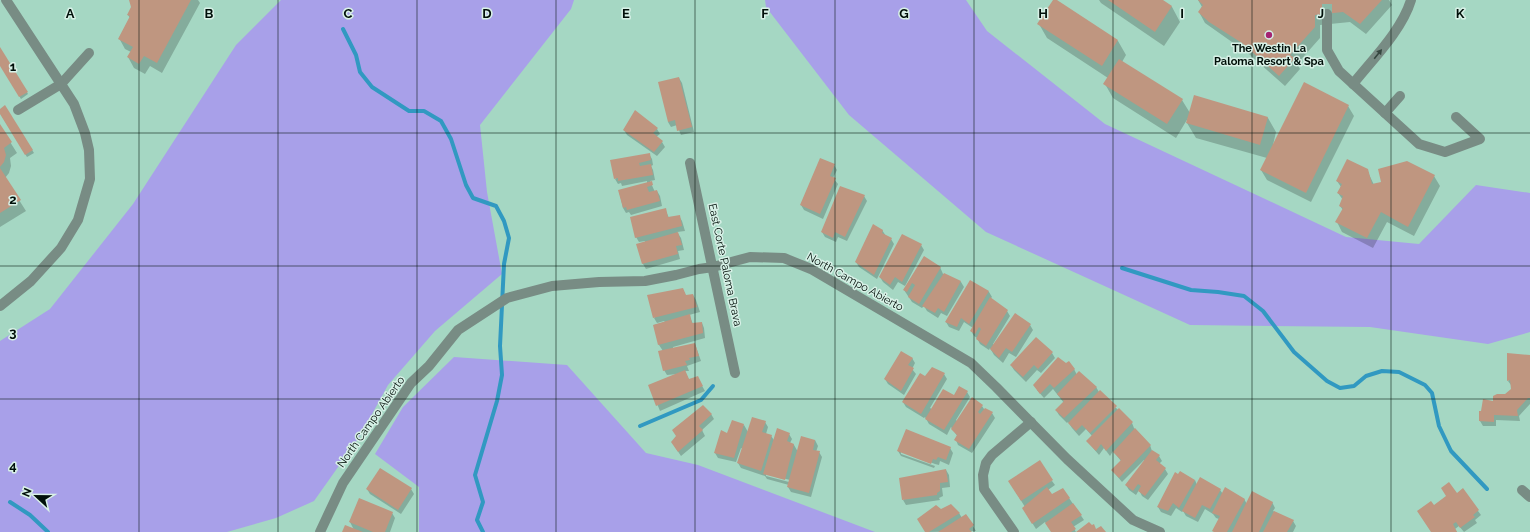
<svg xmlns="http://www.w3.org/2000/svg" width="1530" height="532" font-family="Raleway,sans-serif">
	<rect width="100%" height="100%" fill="#a5d7c3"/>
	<g fill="#a8a0e9">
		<path d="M 281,0 L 574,0 L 571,9 L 480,125 L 487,192 L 502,274 L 435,331 L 388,385 L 360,436 L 314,501 L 276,518 L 227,532 L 0,532 L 0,341 L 50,309 L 133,204 L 236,45 Z"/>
		<path d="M 765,0 L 966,0 L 987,31 L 1105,124 L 1346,237 L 1419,244 L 1476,185 L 1530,193 L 1530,332 L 1488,344 L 1370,327 L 1190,325 L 986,232 L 849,115 L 766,7 Z"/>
		<path d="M 454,357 L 567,365 L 646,453 L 698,465 L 875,532 L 419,532 L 419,487 L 375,454 L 403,407 Z"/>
	</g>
	<g fill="#0003" fill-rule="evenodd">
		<path d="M 130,0 L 198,0 L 200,3 L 162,73 L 150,66 L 145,74 L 134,68 L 128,57 L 131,52 L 125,49 L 119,38 L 130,18 L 128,15 L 132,7 Z"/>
		<path d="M 1054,0 L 1118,41 L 1126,55 L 1122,62 L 1182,100 L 1190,113 L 1268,118 L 1276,132 L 1273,145 L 1348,106 L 1354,116 L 1311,202 L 1267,180 L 1261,170 L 1267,158 L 1196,138 L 1187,123 L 1188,118 L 1176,138 L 1113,98 L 1105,84 L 1108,78 L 1047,38 L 1039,24 Z"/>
		<path d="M 1099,0 L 1161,0 L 1172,7 L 1180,22 L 1164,46 L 1101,3 Z"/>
		<path d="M 1198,0 L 1389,0 L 1392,5 L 1366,34 L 1350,22 L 1320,25 L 1320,38 L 1297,64 L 1300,69 L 1285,86 L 1249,54 L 1205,23 L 1199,12 L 1202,7 Z"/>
		<path d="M 0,49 L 28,94 L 21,99 L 0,64 Z"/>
		<path d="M 679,78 L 682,83 L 694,132 L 681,135 L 677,125 L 671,127 L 668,122 Z"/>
		<path d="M 5,107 L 34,153 L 27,157 L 0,113 L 0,110 Z"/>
		<path d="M 0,126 L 17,153 L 10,158 L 11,166 L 9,173 L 5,178 L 26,211 L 0,227 Z"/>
		<path d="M 657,129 L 660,134 L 656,137 L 662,142 L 665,147 L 657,156 L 627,135 L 624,130 Z"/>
		<path d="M 649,154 L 652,159 L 653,165 L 651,166 L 653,170 L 655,180 L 650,181 L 655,192 L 657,191 L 660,196 L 662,206 L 631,215 L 629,212 L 626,213 L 623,208 L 619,191 L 647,183 L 647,181 L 622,186 L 621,183 L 618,184 L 615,179 Z"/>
		<path d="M 821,159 L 834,165 L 837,170 L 833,178 L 838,184 L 823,219 L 804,210 L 801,205 Z"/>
		<path d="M 1367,170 L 1374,185 L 1434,176 L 1440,186 L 1414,236 L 1387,222 L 1373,248 L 1342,232 L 1337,222 L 1343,210 L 1340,206 L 1343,200 L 1338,193 L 1341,187 L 1337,181 Z"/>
		<path d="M 864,196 L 867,201 L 847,241 L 838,237 L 836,242 L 825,237 L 822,232 Z"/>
		<path d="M 665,209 L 669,218 L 679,216 L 682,221 L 685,231 L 677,232 L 681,238 L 684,250 L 678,251 L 680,259 L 646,269 L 643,264 L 645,241 L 639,242 L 636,237 Z"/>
		<path d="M 882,230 L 886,236 L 891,239 L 894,244 L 877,279 L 859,267 L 856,262 Z"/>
		<path d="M 921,245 L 924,250 L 905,286 L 898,282 L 893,290 L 883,282 L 880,277 Z"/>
		<path d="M 924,257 L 940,267 L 943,274 L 961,282 L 964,287 L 947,316 L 941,313 L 938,318 L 927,311 L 924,306 L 922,308 L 912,302 L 904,290 Z"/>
		<path d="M 971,282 L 989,292 L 992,297 L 990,299 L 1007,311 L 1010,316 L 993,344 L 994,345 L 1015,315 L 1030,325 L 1033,330 L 1016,357 L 1009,353 L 1003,363 L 994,355 L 990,348 L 989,350 L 980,344 L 977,338 L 974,336 L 971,331 L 973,328 L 964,322 L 959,331 L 949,327 L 946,322 Z"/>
		<path d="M 683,290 L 686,296 L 693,295 L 696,300 L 700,312 L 689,315 L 693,324 L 702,323 L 704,328 L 705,338 L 673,347 L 673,349 L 695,344 L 701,361 L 687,366 L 689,371 L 685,371 L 689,380 L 697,377 L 705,391 L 660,411 L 650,386 L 677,374 L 667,375 L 664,370 L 663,351 L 659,345 L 654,325 L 665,322 L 664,321 L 657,323 L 654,318 Z"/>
		<path d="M 1036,338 L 1052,353 L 1055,358 L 1041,373 L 1037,370 L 1026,382 L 1014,370 L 1011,365 Z"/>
		<path d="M 1530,356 L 1530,404 L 1519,416 L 1520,421 L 1496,420 L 1496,426 L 1483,426 L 1480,421 L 1494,402 L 1512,390 L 1511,385 L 1508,381 Z"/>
		<path d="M 912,358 L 915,363 L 912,369 L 916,374 L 904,395 L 888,384 L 885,379 Z"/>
		<path d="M 1074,369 L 1077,375 L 1096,387 L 1099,392 L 1132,423 L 1134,428 L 1150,445 L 1152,451 L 1159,456 L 1162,461 L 1159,464 L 1165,469 L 1168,474 L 1148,500 L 1142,496 L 1139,490 L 1136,495 L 1129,490 L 1126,485 L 1145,461 L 1144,460 L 1122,482 L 1112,470 L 1121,461 L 1113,451 L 1110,456 L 1104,448 L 1099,455 L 1087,441 L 1092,436 L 1086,429 L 1079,436 L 1072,428 L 1068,422 L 1067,423 L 1059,415 L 1056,410 L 1064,403 L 1053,389 L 1044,398 L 1037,390 Z"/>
		<path d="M 944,374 L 947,379 L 930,408 L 932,409 L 954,397 L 967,392 L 970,397 L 956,420 L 957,421 L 982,406 L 984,409 L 992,413 L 995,418 L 972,453 L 958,445 L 956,440 L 958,437 L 951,427 L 947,435 L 929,424 L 925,417 L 924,418 L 906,407 L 903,402 L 926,377 Z"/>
		<path d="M 711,414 L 714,419 L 702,430 L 705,436 L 681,456 L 675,447 Z"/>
		<path d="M 765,422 L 768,427 L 766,434 L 771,436 L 774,440 L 789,434 L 792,439 L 790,443 L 794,445 L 798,452 L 815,440 L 818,446 L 816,452 L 819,452 L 822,457 L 811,497 L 791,492 L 788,487 L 789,485 L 767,479 L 765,476 L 741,468 L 738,463 L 743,449 L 741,448 L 736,462 L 718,458 L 715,453 L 728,434 L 744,425 L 748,432 ZM 766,474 L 790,480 L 789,482 L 766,476 Z"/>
		<path d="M 950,448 L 953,453 L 949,465 L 940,461 L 939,465 L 935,464 L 901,451 L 901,454 L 935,466 L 934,468 L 901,456 L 898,451 Z"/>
		<path d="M 946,470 L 949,475 L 950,487 L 942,488 L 943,496 L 939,498 L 940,500 L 906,505 L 903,500 Z"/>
		<path d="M 1195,480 L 1197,485 L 1220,490 L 1223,494 L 1244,499 L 1247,504 L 1272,502 L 1275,508 L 1273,511 L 1293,521 L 1296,526 L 1293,532 L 1214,532 L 1219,519 L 1216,518 L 1213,514 L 1205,509 L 1198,522 L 1186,516 L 1183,511 L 1182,512 L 1176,508 L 1171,516 L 1161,512 L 1158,507 Z"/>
		<path d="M 1052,481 L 1055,485 L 1048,490 L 1052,495 L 1069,498 L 1084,520 L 1073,527 L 1076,532 L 1052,532 L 1045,522 L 1036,529 L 1026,513 L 1025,507 L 1012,486 Z"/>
		<path d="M 367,489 L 411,489 L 414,494 L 401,514 L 370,494 Z"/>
		<path d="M 1457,494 L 1478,511 L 1481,515 L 1475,520 L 1477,523 L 1464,532 L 1459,526 L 1455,529 L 1457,532 L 1432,532 L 1434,506 Z"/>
		<path d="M 940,510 L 959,513 L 962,518 L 966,515 L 976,531 L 926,532 Z"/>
		<path d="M 392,513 L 395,518 L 390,532 L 343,532 L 354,530 L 350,522 Z"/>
	</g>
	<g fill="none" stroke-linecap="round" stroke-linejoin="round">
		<g stroke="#3199c1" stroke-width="4">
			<path d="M 343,29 L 356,55 L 360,72 L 372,87 L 409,111 L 424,111 L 441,121 L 451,139 L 466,185 L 473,198 L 496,206 L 504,221 L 509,238 L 504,264 L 500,346 L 502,375 L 497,401 L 475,475 L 483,502 L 477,520 L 483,532"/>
			<path d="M 1122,268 L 1191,290 L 1218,292 L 1244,296 L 1263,311 L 1294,352 L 1327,381 L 1340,388 L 1354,386 L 1366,376 L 1382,371 L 1399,372 L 1425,385 L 1432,393 L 1439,426 L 1451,451 L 1487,489"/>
			<path d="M 640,426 L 701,400 L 713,386"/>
			<path d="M 10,502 L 30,515 L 48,532"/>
		</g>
	</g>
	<g fill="#bf9680">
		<path d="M 129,0 L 191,0 L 157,63 L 144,56 L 139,64 L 127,57 L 133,47 L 118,39 L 130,16 L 127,15 L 131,7 Z"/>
		<path d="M 1053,0 L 1057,0 L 1118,40 L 1102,66 L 1037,24 Z"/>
		<path d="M 1108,0 L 1163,0 L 1172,6 L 1155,32 Z"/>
		<path d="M 1198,0 L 1382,0 L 1360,24 L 1343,12 L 1315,15 L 1315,27 L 1290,55 L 1295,58 L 1279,76 L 1242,43 L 1209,22 L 1198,12 L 1203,5 Z"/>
		<path d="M 0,47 L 28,92 L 19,97 L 0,66 Z"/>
		<path d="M 1119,59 L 1183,99 L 1167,124 L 1103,84 Z"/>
		<path d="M 679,77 L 692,127 L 677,131 L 675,120 L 668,122 L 658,82 Z"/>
		<path d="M 1304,82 L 1349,105 L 1306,193 L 1260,170 Z"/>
		<path d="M 1194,95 L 1268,117 L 1260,145 L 1186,123 Z"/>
		<path d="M 5,105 L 33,150 L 25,155 L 0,114 L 0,109 Z"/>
		<path d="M 635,110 L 658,128 L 653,133 L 663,141 L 654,152 L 623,130 Z"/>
		<path d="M 0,124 L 12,142 L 4,148 L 6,155 L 4,162 L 0,167 Z"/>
		<path d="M 650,153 L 651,160 L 639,163 L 640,166 L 651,164 L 653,175 L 618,181 L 618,178 L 614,179 L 610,160 Z"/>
		<path d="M 820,158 L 835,164 L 830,176 L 836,178 L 820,214 L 800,205 Z"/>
		<path d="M 1347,159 L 1368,169 L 1372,184 L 1381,182 L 1378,169 L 1407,161 L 1435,175 L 1408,227 L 1381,212 L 1367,238 L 1335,222 L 1343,208 L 1339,206 L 1343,196 L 1337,193 L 1342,184 L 1336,181 Z"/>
		<path d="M 0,168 L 21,200 L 0,213 Z"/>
		<path d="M 652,181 L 653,185 L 647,187 L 649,192 L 657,190 L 660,201 L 627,210 L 626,207 L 623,208 L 618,190 Z"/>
		<path d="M 840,186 L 865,195 L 845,237 L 835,232 L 833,238 L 821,232 Z"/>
		<path d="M 666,208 L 668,217 L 680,215 L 682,226 L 635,238 L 630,217 Z"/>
		<path d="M 873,224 L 883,230 L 882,233 L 892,238 L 874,275 L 855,262 Z"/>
		<path d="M 678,232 L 682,245 L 676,246 L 678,254 L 642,264 L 636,244 Z"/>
		<path d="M 902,234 L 922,244 L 902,282 L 895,277 L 890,285 L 879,277 Z"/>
		<path d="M 924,256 L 941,267 L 919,304 L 908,297 L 915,285 L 912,283 L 907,292 L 903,290 Z"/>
		<path d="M 944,273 L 961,281 L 944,312 L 938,308 L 935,313 L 922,306 Z"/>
		<path d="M 970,280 L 989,291 L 969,324 L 961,318 L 957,327 L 945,322 Z"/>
		<path d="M 683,288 L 686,295 L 693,294 L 697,307 L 653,318 L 647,295 Z"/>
		<path d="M 990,297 L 1008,310 L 986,346 L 976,339 L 981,329 L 979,327 L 975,334 L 970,331 Z"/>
		<path d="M 1015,313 L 1031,324 L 1012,352 L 1006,348 L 999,358 L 990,349 Z"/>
		<path d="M 690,314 L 692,323 L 702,322 L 703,333 L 658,345 L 653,325 Z"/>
		<path d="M 1036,337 L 1053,352 L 1038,369 L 1034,365 L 1023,377 L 1010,365 Z"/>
		<path d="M 695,343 L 699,356 L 689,358 L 690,360 L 685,361 L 687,365 L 663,371 L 658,351 Z"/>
		<path d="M 901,351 L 913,358 L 908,365 L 914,368 L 901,391 L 884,379 Z"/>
		<path d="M 1507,353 L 1530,355 L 1530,398 L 1528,398 L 1517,410 L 1518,416 L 1494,415 L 1494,422 L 1479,421 L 1479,411 L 1481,411 L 1483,399 L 1493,401 L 1493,396 L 1497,394 L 1505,394 L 1511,389 L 1510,380 L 1507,381 Z"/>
		<path d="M 1058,357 L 1066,363 L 1069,361 L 1075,369 L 1054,388 L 1050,384 L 1040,394 L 1033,385 Z"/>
		<path d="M 932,367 L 945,373 L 921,414 L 902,402 L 920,373 L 925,376 Z"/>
		<path d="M 685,370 L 689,379 L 698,376 L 703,386 L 656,406 L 648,385 Z"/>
		<path d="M 1079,371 L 1097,387 L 1064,418 L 1055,410 L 1064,401 L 1057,394 Z"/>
		<path d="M 959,386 L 968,391 L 944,430 L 925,419 L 943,389 L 954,395 Z"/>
		<path d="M 1100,390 L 1117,406 L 1090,433 L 1082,425 L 1076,431 L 1068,423 Z"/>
		<path d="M 972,397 L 983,405 L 978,412 L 980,414 L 985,408 L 993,412 L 969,449 L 954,440 L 957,435 L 951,429 Z"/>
		<path d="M 703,405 L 712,414 L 699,426 L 703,430 L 678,452 L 671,442 L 676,436 L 672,430 Z"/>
		<path d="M 1119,408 L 1133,422 L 1106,451 L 1101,444 L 1096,451 L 1086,441 Z"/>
		<path d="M 752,417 L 766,421 L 762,432 L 772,435 L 761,471 L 737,463 Z"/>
		<path d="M 732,420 L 744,424 L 734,458 L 714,453 L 721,430 L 727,433 Z"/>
		<path d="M 777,428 L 790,433 L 787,441 L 794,444 L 785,480 L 763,474 Z"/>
		<path d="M 1135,428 L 1151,445 L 1119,478 L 1111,470 L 1121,460 L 1113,452 Z"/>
		<path d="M 906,429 L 951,447 L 946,460 L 938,457 L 936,460 L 933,459 L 931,464 L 897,451 Z"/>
		<path d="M 801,436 L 815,440 L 813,450 L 820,451 L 809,493 L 787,487 Z"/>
		<path d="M 1152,450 L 1160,455 L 1156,460 L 1166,468 L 1145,496 L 1138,491 L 1141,486 L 1138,484 L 1133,491 L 1125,485 Z"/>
		<path d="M 1040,460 L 1053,480 L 1021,501 L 1008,481 Z"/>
		<path d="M 380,468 L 412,488 L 398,510 L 366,489 Z"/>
		<path d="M 946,469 L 948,482 L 940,483 L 940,491 L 937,493 L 937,495 L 902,500 L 899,478 Z"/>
		<path d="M 1180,471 L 1195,480 L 1179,508 L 1173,503 L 1168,511 L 1157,507 L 1175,472 L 1178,474 Z"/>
		<path d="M 1200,477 L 1221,489 L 1210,509 L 1202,505 L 1195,518 L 1182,511 Z"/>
		<path d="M 1449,482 L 1457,493 L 1463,488 L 1479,510 L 1473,515 L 1475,517 L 1460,528 L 1456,522 L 1453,524 L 1457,532 L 1431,532 L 1417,511 L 1431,501 L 1434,505 L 1446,496 L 1441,488 Z"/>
		<path d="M 1047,487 L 1052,494 L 1063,488 L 1070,498 L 1032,524 L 1022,508 Z"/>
		<path d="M 1225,487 L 1245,499 L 1227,532 L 1214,532 L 1212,531 L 1220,516 L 1212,513 Z"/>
		<path d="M 1252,491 L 1273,502 L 1259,532 L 1232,532 Z"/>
		<path d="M 359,498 L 393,512 L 385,532 L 373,532 L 349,522 Z"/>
		<path d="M 1073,503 L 1082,515 L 1071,522 L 1076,529 L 1071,532 L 1051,532 L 1045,523 Z"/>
		<path d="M 951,504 L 960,513 L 929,532 L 925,532 L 917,519 L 936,505 L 941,509 Z"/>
		<path d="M 1274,511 L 1294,520 L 1287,532 L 1263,532 Z"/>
		<path d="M 966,514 L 974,525 L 969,529 L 972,532 L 938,532 Z"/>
		<path d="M 1089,522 L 1092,525 L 1094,524 L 1096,529 L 1101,526 L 1106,532 L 1076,532 Z"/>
		<path d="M 345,525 L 363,532 L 342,532 Z"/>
	</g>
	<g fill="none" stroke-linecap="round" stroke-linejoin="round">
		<path stroke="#8cb9a7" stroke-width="10" stroke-dasharray="10 5" stroke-linecap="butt" d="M 1327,14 L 1327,0"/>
		<g stroke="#788c84" stroke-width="10">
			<path d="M 1327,14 L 1327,50 L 1339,71 L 1419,144 L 1445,152 L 1480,139 L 1456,117"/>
			<path d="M 1353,84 C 1373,59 1402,30 1411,0"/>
			<path d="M 18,110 L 61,84 L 89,53"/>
			<path d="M 1385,113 L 1400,96"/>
			<path d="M 690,163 L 735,373"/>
			<path d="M 0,306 L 31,281 L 61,248 L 78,220 L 90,179 L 89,150 L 85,133 L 74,104 L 6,0"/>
			<path d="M 1522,490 L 1530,497"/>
			<path d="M 320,532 L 343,483 L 411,383 L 429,366 L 458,330 L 507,298 L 552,286 L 599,282 L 645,281 L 676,275 L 699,269 L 713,267 L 750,257 L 784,258 L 811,269 L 971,363 L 996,387 L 1067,459 L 1133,520 L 1160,532"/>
			<path d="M 1014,532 L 984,489 L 983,475 L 986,463 L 992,455 L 1031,422"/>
		</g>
	</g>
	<defs><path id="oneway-solid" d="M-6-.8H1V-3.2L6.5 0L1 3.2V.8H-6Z"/></defs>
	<use fill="#364740" href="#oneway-solid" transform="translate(1378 54) rotate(-51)"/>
	<path fill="none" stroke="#000f09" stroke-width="1" stroke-opacity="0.55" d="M 139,0 L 139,532M 278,0 L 278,532M 417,0 L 417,532M 556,0 L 556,532M 695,0 L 695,532M 835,0 L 835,532M 974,0 L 974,532M 1113,0 L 1113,532M 1252,0 L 1252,532M 1391,0 L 1391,532M 0,133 L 1530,133M 0,266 L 1530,266M 0,399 L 1530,399"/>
	<circle fill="#a42372" stroke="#d8f1e7" stroke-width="1.5" cx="1269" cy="35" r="4"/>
	<g text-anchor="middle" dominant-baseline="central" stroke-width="3" stroke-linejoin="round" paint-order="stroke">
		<g font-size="11" font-weight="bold" fill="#000f09" stroke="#d8f1e7">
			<text x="1269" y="48">The Westin La<tspan x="1269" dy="13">Paloma Resort &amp; Spa</tspan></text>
		</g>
		<g font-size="11" fill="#000f09" stroke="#d8f1e7">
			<text transform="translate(725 265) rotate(78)">East Corte Paloma Brava</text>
			<text transform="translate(855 282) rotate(29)">North Campo Abierto</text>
			<text transform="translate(371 422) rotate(-55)">North Campo Abierto</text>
		</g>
	</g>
	<g font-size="13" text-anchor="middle" font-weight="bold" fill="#000f09" stroke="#d8f1e7" stroke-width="3" stroke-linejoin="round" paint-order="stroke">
		<text x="70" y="18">A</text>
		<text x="209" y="18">B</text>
		<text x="348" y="18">C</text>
		<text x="487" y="18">D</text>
		<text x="626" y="18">E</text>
		<text x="765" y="18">F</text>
		<text x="904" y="18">G</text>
		<text x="1043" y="18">H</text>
		<text x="1182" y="18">I</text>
		<text x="1321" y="18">J</text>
		<text x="1460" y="18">K</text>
		<text x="13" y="71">1</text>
		<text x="13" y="204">2</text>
		<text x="13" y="337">3</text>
		<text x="13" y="470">4</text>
	</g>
	<g transform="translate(36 496) rotate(292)" stroke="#d8f1e7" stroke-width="3" paint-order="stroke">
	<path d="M0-3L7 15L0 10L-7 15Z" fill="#000f09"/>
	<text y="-6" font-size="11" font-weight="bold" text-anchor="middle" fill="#000f09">N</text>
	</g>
</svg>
